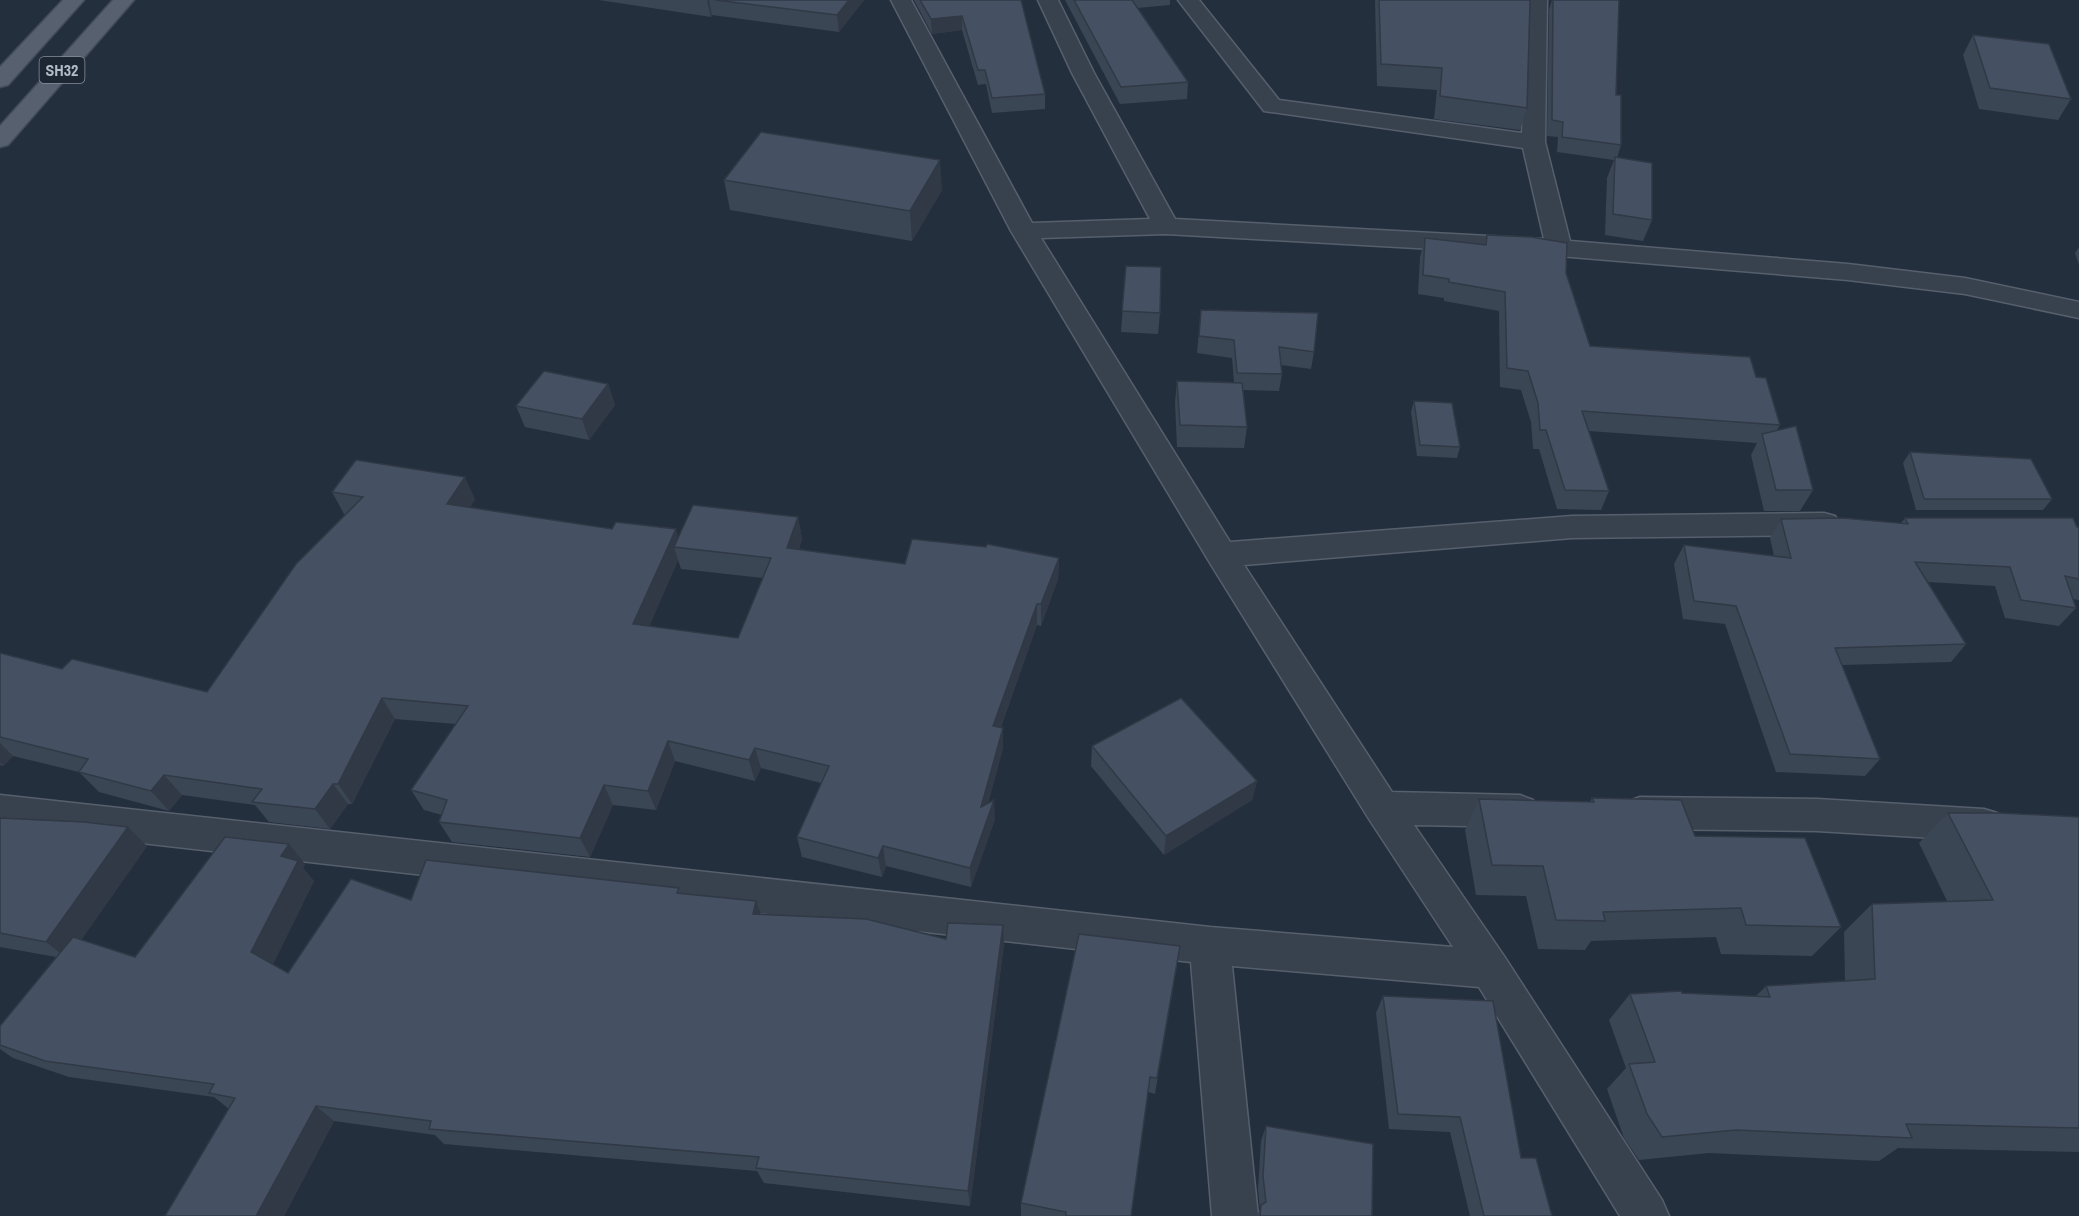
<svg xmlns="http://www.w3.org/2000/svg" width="2079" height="1216" font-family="'Archivo Narrow',sans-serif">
	<rect width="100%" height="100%" fill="#242f3e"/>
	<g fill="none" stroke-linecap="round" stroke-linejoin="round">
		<defs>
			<g id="street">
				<path d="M 891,0 L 911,0 L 1032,223 L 1150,219 L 1072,73 L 1038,0 L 1058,0 L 1094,73 L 1175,219 L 1544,239 L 1523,148 L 1264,111 L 1178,0 L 1199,0 L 1279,100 L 1522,133 L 1527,0 L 1547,0 L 1545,142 L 1570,241 L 1848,264 L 1965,278 L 2079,302 L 2079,318 L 1965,294 L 1848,280 L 1559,256 L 1166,234 L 1041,238 L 1230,542 L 1572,516 L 1824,513 L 1835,516 L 1840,524 L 1835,532 L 1824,535 L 1572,538 L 1244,565 L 1392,792 L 1520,795 L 1533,800 L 1539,811 L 1533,822 L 1520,827 L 1414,825 L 1504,956 L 1662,1200 L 1669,1216 L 1620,1216 L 1479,987 L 1232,966 L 1258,1216 L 1212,1216 L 1191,962 L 0,827 L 0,795 L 1210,927 L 1453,947 L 1369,819 L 1210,563 L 1011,231 Z"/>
				<path d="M 1640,797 L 1817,799 L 1984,809 L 1997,813 L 2003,825 L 1997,837 L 1984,841 L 1817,831 L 1640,829 L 1627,824 L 1621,813 L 1627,802 Z"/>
			</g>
			<g id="primary">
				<path d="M 63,0 L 84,0 L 8,85 L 0,87 L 0,67 Z"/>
				<path d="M 113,0 L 134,0 L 8,145 L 0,147 L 0,126 Z"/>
			</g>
		</defs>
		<use href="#street" stroke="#565f6c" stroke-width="3"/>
		<use href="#primary" stroke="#414a57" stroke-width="3"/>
		<use href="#street" fill="#38414e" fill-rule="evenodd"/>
		<use href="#primary" fill="#56606e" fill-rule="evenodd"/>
	</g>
	<g fill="#3b4654" fill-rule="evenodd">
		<path d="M 599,0 L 864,0 L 839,32 L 712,15 L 711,17 Z"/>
		<path d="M 914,0 L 1021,0 L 1045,94 L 1045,109 L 992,113 L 986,84 L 978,85 L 962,30 L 932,34 Z"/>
		<path d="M 1065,0 L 1170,0 L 1170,5 L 1137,8 L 1188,82 L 1187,99 L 1120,104 Z"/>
		<path d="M 1375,0 L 1530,0 L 1527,108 L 1520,130 L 1434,119 L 1437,90 L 1377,86 Z"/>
		<path d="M 1552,0 L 1619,0 L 1616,95 L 1621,145 L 1617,158 L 1652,220 L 1643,241 L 1605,235 L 1607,178 L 1614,160 L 1557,152 L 1558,137 L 1547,136 L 1549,10 Z"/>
		<path d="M 1973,35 L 2071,99 L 2058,120 L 1979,109 L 1963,55 Z"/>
		<path d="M 724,180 L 942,190 L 912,241 L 730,210 Z"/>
		<path d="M 1487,235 L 1566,273 L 1590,346 L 1756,377 L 1780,425 L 1777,430 L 1813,490 L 1800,511 L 1764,511 L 1751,455 L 1757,443 L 1589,431 L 1609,491 L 1601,510 L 1557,509 L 1539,449 L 1533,449 L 1531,422 L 1521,390 L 1500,387 L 1499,311 L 1444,301 L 1444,298 L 1418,294 L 1420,257 L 1425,238 L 1484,244 Z"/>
		<path d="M 2079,247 L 2079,265 L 2075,253 Z"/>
		<path d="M 1126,266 L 1160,313 L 1158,334 L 1121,332 Z"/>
		<path d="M 1201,310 L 1314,352 L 1311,369 L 1281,365 L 1282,374 L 1279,391 L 1243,390 L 1247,427 L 1244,448 L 1177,447 L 1175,402 L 1177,381 L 1234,382 L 1232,358 L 1197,353 Z"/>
		<path d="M 608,384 L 615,405 L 589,440 L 525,427 L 516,406 Z"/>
		<path d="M 1414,401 L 1460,447 L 1457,458 L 1417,456 L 1411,412 Z"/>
		<path d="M 1910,452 L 2052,499 L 2043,510 L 1916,510 L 1903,463 Z"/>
		<path d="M 332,492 L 475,499 L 470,507 L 612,529 L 678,537 L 798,517 L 802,539 L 799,549 L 905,564 L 1059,558 L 1058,579 L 1041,626 L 1037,625 L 1001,727 L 1003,748 L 988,803 L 995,819 L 971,887 L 886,866 L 882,877 L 802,857 L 797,837 L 821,783 L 761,768 L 755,781 L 675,761 L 656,810 L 613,805 L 590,857 L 452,842 L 439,822 L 442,815 L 424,810 L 411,790 L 456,724 L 395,719 L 352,804 L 348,804 L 330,829 L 269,822 L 255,805 L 182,795 L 169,811 L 99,792 L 79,772 L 13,756 L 3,766 L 0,765 L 0,653 L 62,669 L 207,692 L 346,514 L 344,514 ZM 678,560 L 681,569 L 763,578 L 738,638 L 649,626 Z"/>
		<path d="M 1905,518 L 2079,527 L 2079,600 L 2073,599 L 2076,608 L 2059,626 L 2005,618 L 1995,586 L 1928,582 L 1966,644 L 1951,662 L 1842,665 L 1880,759 L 1865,776 L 1776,772 L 1725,624 L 1683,619 L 1674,564 L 1684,545 L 1774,556 L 1770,538 L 1781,519 L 1901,523 Z"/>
		<path d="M 1092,746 L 1257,781 L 1252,800 L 1164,855 L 1091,766 Z"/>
		<path d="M 1592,798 L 1841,927 L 1812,956 L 1721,954 L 1716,937 L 1591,941 L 1585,950 L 1538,949 L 1526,896 L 1476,895 L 1465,830 L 1479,799 L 1590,802 Z"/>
		<path d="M 1948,813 L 2079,817 L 2079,1152 L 1898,1148 L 1879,1161 L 1709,1153 L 1639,1160 L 1624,1138 L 1607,1089 L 1626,1068 L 1609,1020 L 1630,994 L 1682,993 L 1756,996 L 1766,986 L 1845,981 L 1844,932 L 1872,904 L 1947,901 L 1919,843 Z"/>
		<path d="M 0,818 L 147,846 L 81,940 L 135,957 L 305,864 L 303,868 L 314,881 L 273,964 L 288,973 L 411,900 L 679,888 L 681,893 L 756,901 L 761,915 L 946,939 L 1003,925 L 1004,944 L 970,1206 L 764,1183 L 757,1171 L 444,1144 L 435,1135 L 334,1121 L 284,1216 L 165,1216 L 229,1109 L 214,1097 L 69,1077 L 13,1058 L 0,1049 L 0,1026 L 56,957 L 0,947 Z"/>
		<path d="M 1180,946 L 1155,1094 L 1148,1092 L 1131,1216 L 1021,1216 L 1021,1203 Z"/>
		<path d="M 1383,996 L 1521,1158 L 1552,1216 L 1470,1216 L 1450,1132 L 1389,1129 L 1376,1013 Z"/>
		<path d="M 1266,1126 L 1372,1216 L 1257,1216 L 1260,1209 L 1258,1190 L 1261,1141 Z"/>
	</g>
	<g fill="#303945">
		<path d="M 708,0 L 709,0 L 712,15 L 711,17 L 707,1 Z"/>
		<path d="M 849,0 L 864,0 L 839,32 L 837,15 Z"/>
		<path d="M 962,16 L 962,30 L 932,34 L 931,19 Z"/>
		<path d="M 940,160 L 942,190 L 912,241 L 910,211 Z"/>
		<path d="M 608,384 L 615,405 L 589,440 L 582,419 Z"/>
		<path d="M 465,477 L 475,499 L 458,526 L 447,504 Z"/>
		<path d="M 798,517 L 802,539 L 791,569 L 787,548 Z"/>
		<path d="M 676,529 L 682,548 L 674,547 L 678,560 L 641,646 L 633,624 Z"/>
		<path d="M 1059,558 L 1058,579 L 1041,626 L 1041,604 Z"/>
		<path d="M 1037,604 L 1037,625 L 994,746 L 993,726 Z"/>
		<path d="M 382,698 L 395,719 L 352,804 L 338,784 Z"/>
		<path d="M 1003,728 L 1003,748 L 982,827 L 981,807 Z"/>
		<path d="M 668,741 L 675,761 L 656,810 L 648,791 Z"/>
		<path d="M 0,743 L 13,756 L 3,766 L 0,763 Z"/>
		<path d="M 755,748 L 761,768 L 755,781 L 749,760 Z"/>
		<path d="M 164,775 L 182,795 L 169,811 L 151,791 Z"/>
		<path d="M 1257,781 L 1252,800 L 1164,855 L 1166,836 Z"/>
		<path d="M 333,784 L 348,804 L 330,829 L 315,809 Z"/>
		<path d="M 604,785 L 613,805 L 590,857 L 580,838 Z"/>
		<path d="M 994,800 L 995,819 L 971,887 L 970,868 Z"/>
		<path d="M 128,827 L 147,846 L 68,959 L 46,942 Z"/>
		<path d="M 289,844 L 305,864 L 303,868 L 314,881 L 270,970 L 251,952 L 281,856 Z"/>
		<path d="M 883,846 L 886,866 L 882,877 L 878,858 Z"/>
		<path d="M 756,901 L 763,920 L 753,914 Z"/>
		<path d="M 1003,925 L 1004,944 L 970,1206 L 968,1191 Z"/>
		<path d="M 316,1106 L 334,1121 L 284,1216 L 256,1216 Z"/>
	</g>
	<g fill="#455162" stroke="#303945" stroke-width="1.5">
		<path d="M 715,0 L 849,0 L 837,15 Z"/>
		<path d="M 920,0 L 1021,0 L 1045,94 L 992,98 L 985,70 L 978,70 L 962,16 L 931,19 Z"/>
		<path d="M 1074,0 L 1132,0 L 1188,82 L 1121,87 Z"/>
		<path d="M 1379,0 L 1530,0 L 1527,108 L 1440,96 L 1442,68 L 1381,64 Z"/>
		<path d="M 1553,0 L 1619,0 L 1616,95 L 1621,95 L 1621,145 L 1562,137 L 1563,122 L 1552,120 Z"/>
		<path d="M 1973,35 L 2049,44 L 2071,99 L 1990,88 Z"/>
		<path d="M 761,132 L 940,160 L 910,211 L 724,180 Z"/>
		<path d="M 1615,157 L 1652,163 L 1652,220 L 1613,214 Z"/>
		<path d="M 1487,235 L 1531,237 L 1567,243 L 1566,273 L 1590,346 L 1750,357 L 1756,377 L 1766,378 L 1780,425 L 1582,411 L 1609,491 L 1565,490 L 1546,430 L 1540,430 L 1538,403 L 1528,371 L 1507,368 L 1505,292 L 1449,282 L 1449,279 L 1423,275 L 1425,238 L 1486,245 Z"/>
		<path d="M 1126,266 L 1161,267 L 1160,313 L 1122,311 Z"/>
		<path d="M 1201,310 L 1318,313 L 1314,352 L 1279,347 L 1282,374 L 1237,373 L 1234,340 L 1199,336 Z"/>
		<path d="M 544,371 L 608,384 L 582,419 L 516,406 Z"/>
		<path d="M 1177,381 L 1242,383 L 1247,427 L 1180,425 Z"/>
		<path d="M 1414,401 L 1452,403 L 1460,447 L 1420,445 Z"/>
		<path d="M 1796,426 L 1813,490 L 1776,490 L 1762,434 Z"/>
		<path d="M 1910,452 L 2031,459 L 2052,499 L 1924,499 Z"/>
		<path d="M 356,460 L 465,477 L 447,504 L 612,529 L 616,522 L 676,529 L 633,624 L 738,638 L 771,558 L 674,547 L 693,505 L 798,517 L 787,548 L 905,564 L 912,539 L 986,547 L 987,544 L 1059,558 L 1041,604 L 1037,604 L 993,726 L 1003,728 L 981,807 L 994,800 L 970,868 L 883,846 L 878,858 L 797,837 L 829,766 L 755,748 L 749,760 L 668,741 L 648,791 L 604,785 L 580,838 L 439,822 L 447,800 L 411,790 L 468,706 L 382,698 L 338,784 L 333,784 L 315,809 L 252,802 L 262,789 L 164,775 L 151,791 L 79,772 L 88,759 L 0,737 L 0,653 L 62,669 L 72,659 L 207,692 L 296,564 L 363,497 L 332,492 Z"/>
		<path d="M 1843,518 L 1908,524 L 1905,518 L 2073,518 L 2077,527 L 2079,527 L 2079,579 L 2065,576 L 2076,608 L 2021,600 L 2010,567 L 1915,562 L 1966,644 L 1835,648 L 1880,759 L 1790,754 L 1736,606 L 1694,601 L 1684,545 L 1791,558 L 1781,519 Z"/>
		<path d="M 1181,698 L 1257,781 L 1166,836 L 1092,746 Z"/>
		<path d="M 1592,798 L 1681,800 L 1695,836 L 1805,838 L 1841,927 L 1746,925 L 1741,908 L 1603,912 L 1605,921 L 1556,920 L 1543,866 L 1492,865 L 1479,799 L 1594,802 Z"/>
		<path d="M 1948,813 L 2000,813 L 2079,817 L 2079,1128 L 1906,1124 L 1912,1138 L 1736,1130 L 1662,1137 L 1647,1114 L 1629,1064 L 1655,1062 L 1630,994 L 1681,991 L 1682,993 L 1770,997 L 1766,986 L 1875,979 L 1872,904 L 1993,900 Z"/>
		<path d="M 0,818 L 84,822 L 128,827 L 46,942 L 0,933 Z"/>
		<path d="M 225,837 L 289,844 L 281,856 L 298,861 L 251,952 L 288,973 L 351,879 L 411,900 L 426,860 L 679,888 L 677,893 L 756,901 L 753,914 L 866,919 L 946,939 L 948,923 L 1003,925 L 968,1191 L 756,1168 L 759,1157 L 429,1129 L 431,1121 L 316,1106 L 256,1216 L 165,1216 L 235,1098 L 209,1093 L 214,1084 L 45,1061 L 0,1045 L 0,1026 L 73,937 L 135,957 Z"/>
		<path d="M 1079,934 L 1180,946 L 1157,1078 L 1150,1077 L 1131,1216 L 1066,1216 L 1066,1212 L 1021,1203 Z"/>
		<path d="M 1383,996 L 1493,1001 L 1521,1158 L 1536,1158 L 1552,1216 L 1484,1216 L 1460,1117 L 1398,1114 Z"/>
		<path d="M 1266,1126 L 1373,1144 L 1372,1216 L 1260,1216 L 1261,1205 L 1266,1202 L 1263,1176 Z"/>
	</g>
	<g text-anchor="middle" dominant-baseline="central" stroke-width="6" stroke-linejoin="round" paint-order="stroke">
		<rect fill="#1d2633" stroke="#878f9c" stroke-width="1.5" x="39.5" y="57" width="45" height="26" rx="4.5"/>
		<g font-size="16" font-weight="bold" fill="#b4bcc9">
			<text x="62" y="70">SH32</text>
		</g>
	</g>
</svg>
